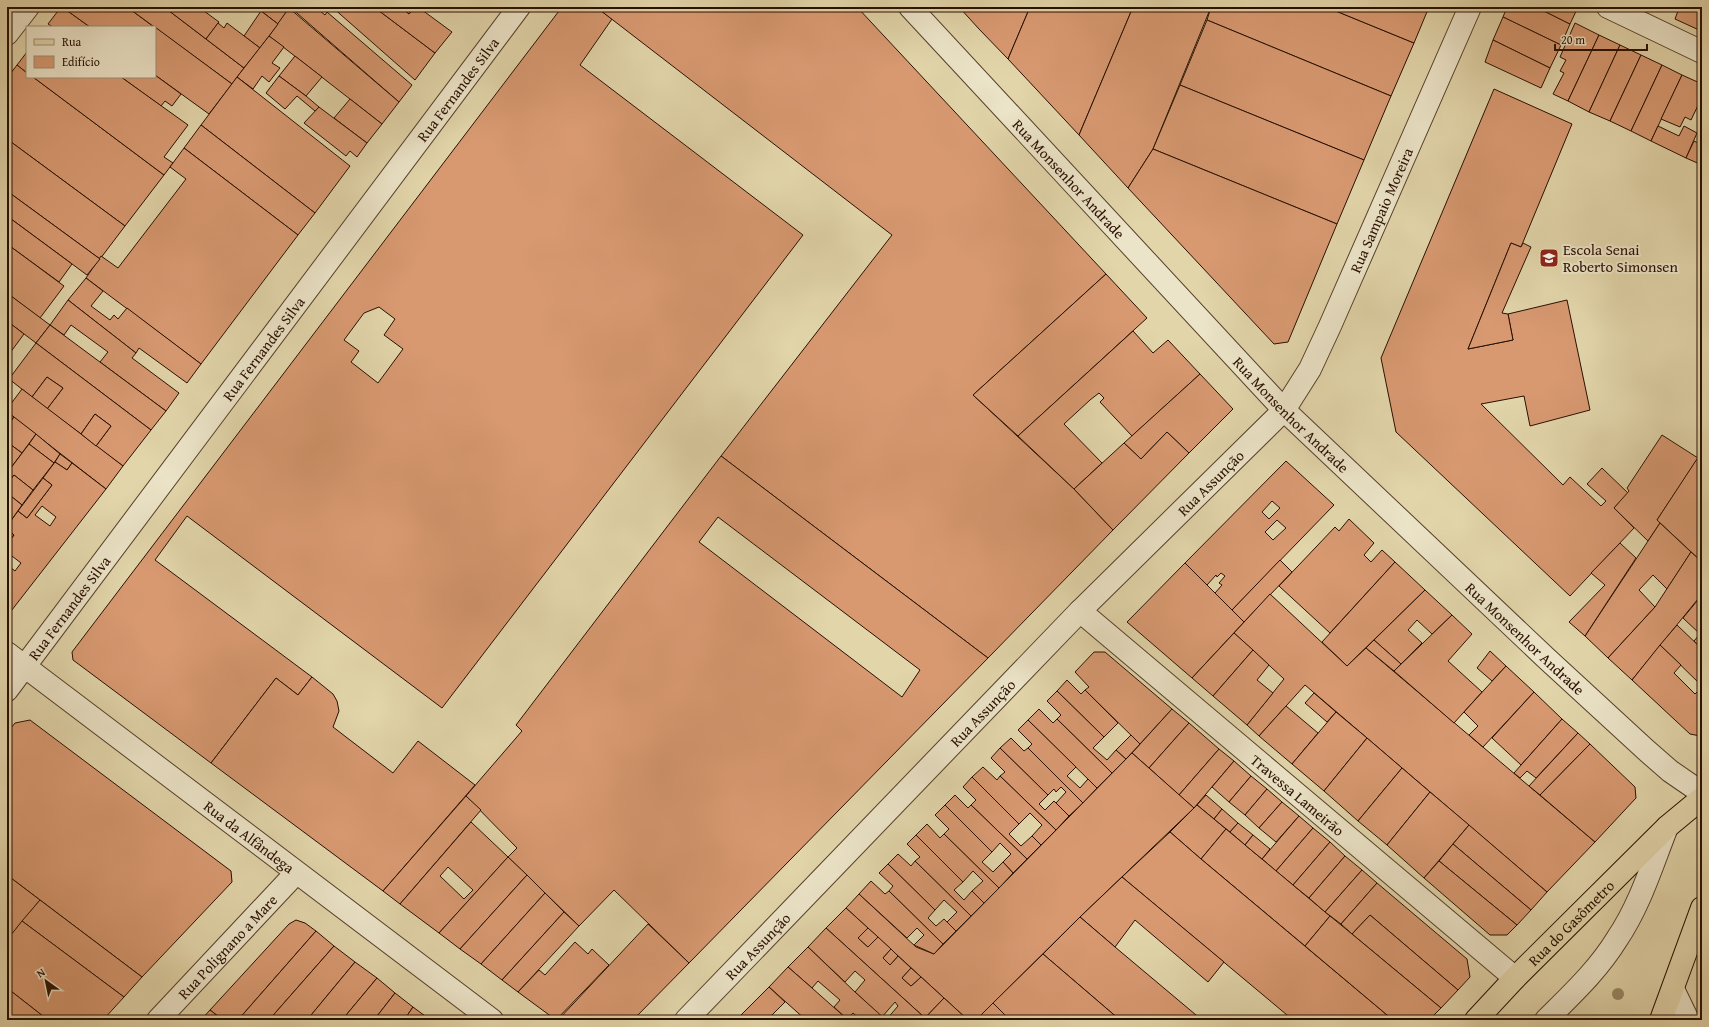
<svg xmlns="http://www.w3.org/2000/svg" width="1709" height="1027" font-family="'Gentium Book Plus',serif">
	<rect width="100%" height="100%" fill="#e2d5aa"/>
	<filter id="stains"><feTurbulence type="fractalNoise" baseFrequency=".005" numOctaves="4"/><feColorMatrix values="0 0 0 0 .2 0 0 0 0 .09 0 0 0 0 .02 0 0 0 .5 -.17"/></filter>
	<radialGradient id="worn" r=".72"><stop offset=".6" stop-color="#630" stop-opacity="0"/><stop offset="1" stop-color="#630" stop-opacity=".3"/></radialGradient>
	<g fill="#d89971" stroke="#280f00" fill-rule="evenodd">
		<path d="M 61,7 L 62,7 L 90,27 L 53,27 L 48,24 Z"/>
		<path d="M 62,7 L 127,7 L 154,27 L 90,27 Z"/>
		<path d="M 127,7 L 164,7 L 244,68 L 232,84 Z"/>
		<path d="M 164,7 L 194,7 L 198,10 L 200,8 L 219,22 L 206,39 Z"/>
		<path d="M 256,7 L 290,7 L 278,24 Z"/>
		<path d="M 290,7 L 309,7 L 311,8 L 315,7 L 325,15 L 327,12 L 412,85 L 399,102 Z"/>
		<path d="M 332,7 L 374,7 L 435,53 L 415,80 Z"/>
		<path d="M 374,7 L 401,7 L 409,14 L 414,7 L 418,7 L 452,32 L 435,53 Z"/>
		<path d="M 401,7 L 414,7 L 409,14 Z"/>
		<path d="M 562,7 L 596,7 L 612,19 L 580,65 L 803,235 L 442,708 L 187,516 L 155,560 L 312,677 L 298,695 L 276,678 L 211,763 L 73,660 L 72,652 ZM 379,307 L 395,319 L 384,335 L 403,349 L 378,383 L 351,362 L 359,351 L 344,340 L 364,313 Z"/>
		<path d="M 596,7 L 857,7 L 1106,274 L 973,395 L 1074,489 L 1113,530 L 988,658 L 721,456 L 892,235 Z"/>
		<path d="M 959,7 L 1030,7 L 1008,59 L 979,29 Z"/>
		<path d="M 1030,7 L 1133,7 L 1079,135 L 1008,59 Z"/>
		<path d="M 1133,7 L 1211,7 L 1153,149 L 1128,188 L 1079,135 Z"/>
		<path d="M 1211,7 L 1326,7 L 1414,43 L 1391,96 L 1207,20 Z"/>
		<path d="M 1326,7 L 1429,7 L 1414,43 Z"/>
		<path d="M 1507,7 L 1536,7 L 1570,24 L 1561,45 L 1503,17 Z"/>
		<path d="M 1536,7 L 1578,7 L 1570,24 Z"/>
		<path d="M 1676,7 L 1702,7 L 1702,24 L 1699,30 L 1675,19 L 1679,8 Z"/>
		<path d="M 289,8 L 399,102 L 382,124 L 269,36 Z"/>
		<path d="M 261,11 L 278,24 L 260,48 L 244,36 Z"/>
		<path d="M 1503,17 L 1561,45 L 1550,68 L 1493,40 Z"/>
		<path d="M 1207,20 L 1391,96 L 1364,160 L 1180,85 Z"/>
		<path d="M 218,23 L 224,28 L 227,23 L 260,48 L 244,68 L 206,39 Z"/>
		<path d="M 1575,23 L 1599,35 L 1568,101 L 1553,94 L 1564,73 L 1560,71 L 1566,60 L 1560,57 Z"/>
		<path d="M 155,27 L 232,84 L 209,114 L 155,75 Z"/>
		<path d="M 1599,35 L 1620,45 L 1589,112 L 1568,101 Z"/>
		<path d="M 269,36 L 284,47 L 272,63 L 280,68 L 269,82 L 262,76 L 253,89 L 237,77 Z"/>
		<path d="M 1493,40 L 1550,68 L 1541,88 L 1485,62 Z"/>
		<path d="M 1620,45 L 1641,55 L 1610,121 L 1589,112 Z"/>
		<path d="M 27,52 L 27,73 L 17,65 Z"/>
		<path d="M 1641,55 L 1662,65 L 1631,131 L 1610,121 Z"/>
		<path d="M 295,56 L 322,77 L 306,96 L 279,76 Z"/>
		<path d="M 17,65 L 27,73 L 27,77 L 33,77 L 164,175 L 125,226 L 7,139 L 7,78 Z"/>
		<path d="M 1662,65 L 1682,75 L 1651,141 L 1631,131 Z"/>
		<path d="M 155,75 L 181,94 L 172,106 L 165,101 L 161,106 L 121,77 L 155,77 Z"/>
		<path d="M 1682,75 L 1702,84 L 1702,97 L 1691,120 L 1685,117 L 1680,127 L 1661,119 Z"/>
		<path d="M 279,76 L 306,96 L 319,107 L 315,111 L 297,96 L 285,109 L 266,93 Z"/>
		<path d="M 33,77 L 121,77 L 188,125 L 164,157 L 173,163 L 164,175 Z"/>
		<path d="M 237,77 L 350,166 L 315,213 L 201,125 Z"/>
		<path d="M 1180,85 L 1364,160 L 1337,224 L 1153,149 Z"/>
		<path d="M 1494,89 L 1572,124 L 1521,247 L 1511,243 L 1468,349 L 1513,340 L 1508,314 L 1567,300 L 1590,410 L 1530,426 L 1524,396 L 1481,404 L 1563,485 L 1570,477 L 1601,506 L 1606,501 L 1587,484 L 1602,468 L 1628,493 L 1614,508 L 1634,528 L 1570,596 L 1396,432 L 1381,358 Z"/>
		<path d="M 350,99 L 382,124 L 367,143 L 334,118 Z"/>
		<path d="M 319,107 L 367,143 L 357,157 L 350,151 L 346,156 L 304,123 Z"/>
		<path d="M 201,125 L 315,213 L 298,235 L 184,148 Z"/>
		<path d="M 1658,126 L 1679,136 L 1684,126 L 1697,133 L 1686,158 L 1651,141 Z"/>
		<path d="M 7,139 L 125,226 L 100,259 L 7,191 Z"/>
		<path d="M 1694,141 L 1702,145 L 1702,165 L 1686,158 Z"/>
		<path d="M 184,148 L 298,235 L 201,364 L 86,278 L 101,256 L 118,268 L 186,179 L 170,167 Z"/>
		<path d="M 1153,149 L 1337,224 L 1288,342 L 1274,344 L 1128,188 Z"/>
		<path d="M 7,191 L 100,259 L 87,275 L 7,216 Z"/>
		<path d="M 1702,201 L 1702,271 L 1698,237 Z"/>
		<path d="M 7,216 L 72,264 L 59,282 L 7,244 Z"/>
		<path d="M 1511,243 L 1521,247 L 1523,243 L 1531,247 L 1502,313 L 1508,314 L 1513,340 L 1468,349 Z"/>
		<path d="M 7,244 L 64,286 L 40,318 L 7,293 Z"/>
		<path d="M 1106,274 L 1147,318 L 1018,436 L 973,395 Z"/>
		<path d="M 86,278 L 103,291 L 91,306 L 110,320 L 114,315 L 118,319 L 127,308 L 201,364 L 187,383 L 139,348 L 136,353 L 68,300 Z"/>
		<path d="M 7,293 L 50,325 L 36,343 L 7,321 Z"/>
		<path d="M 68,300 L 136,353 L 132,358 L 179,393 L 166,411 L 100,362 L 108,352 L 71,325 L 64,335 L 50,325 Z"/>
		<path d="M 7,321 L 24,334 L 7,357 Z"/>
		<path d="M 50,325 L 166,411 L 151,430 L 36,343 Z"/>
		<path d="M 1133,331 L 1153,353 L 1168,340 L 1200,374 L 1132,436 L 1100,402 L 1104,398 L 1099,393 L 1090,400 L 1064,424 L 1102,463 L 1074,489 L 1018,436 Z"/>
		<path d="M 36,343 L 151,430 L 123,466 L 96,446 L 111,426 L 95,414 L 81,434 L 47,409 L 63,388 L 47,377 L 32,397 L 9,379 Z"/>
		<path d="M 1200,374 L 1233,409 L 1189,453 L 1167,432 L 1141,459 L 1124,443 Z"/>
		<path d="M 47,377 L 63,388 L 47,409 L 32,397 Z"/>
		<path d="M 22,389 L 123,466 L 106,489 L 7,412 L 7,403 L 10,405 Z"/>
		<path d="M 7,412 L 14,417 L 7,427 Z"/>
		<path d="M 95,414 L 111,426 L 96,446 L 81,434 Z"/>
		<path d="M 14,417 L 36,434 L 22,453 L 7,442 L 7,427 Z"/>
		<path d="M 1167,432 L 1189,453 L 1113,530 L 1074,489 L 1124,443 L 1141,459 Z"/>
		<path d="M 36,434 L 60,454 L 54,463 L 29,444 Z"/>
		<path d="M 1662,435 L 1698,458 L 1657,520 L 1660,523 L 1648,541 L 1614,508 L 1629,491 L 1627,488 Z"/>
		<path d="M 7,442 L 22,453 L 7,473 Z"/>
		<path d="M 29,444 L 54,463 L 33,490 L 14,475 L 7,484 L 7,473 Z"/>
		<path d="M 60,454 L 72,463 L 67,470 L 55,462 Z"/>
		<path d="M 721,456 L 988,658 L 689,963 L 614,890 L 579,926 L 508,857 L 517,848 L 466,796 L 522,731 L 516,725 ZM 718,517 L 920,670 L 902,697 L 699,542 Z"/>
		<path d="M 1697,459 L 1702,464 L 1702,562 L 1657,520 Z"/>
		<path d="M 1286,461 L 1334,505 L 1232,610 L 1215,593 L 1222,585 L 1219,583 L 1225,576 L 1221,573 L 1217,577 L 1216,575 L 1207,585 L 1185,563 ZM 1272,501 L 1280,508 L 1269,519 L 1262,512 ZM 1277,520 L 1286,528 L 1273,540 L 1265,532 Z"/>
		<path d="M 55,462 L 67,470 L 72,463 L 106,489 L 8,615 L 7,614 L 7,565 L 15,571 L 21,563 L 8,553 L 7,554 L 7,544 L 14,535 L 7,529 L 7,526 L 18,511 L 27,518 L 52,485 L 43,478 ZM 42,506 L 56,517 L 50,526 L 35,515 Z"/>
		<path d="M 14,475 L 33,490 L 22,505 L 7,493 L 7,484 Z"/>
		<path d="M 43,478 L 52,485 L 27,518 L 18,511 Z"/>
		<path d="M 7,493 L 22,505 L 7,526 Z"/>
		<path d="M 1349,519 L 1374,543 L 1364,555 L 1371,562 L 1382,550 L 1395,562 L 1330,633 L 1279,586 L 1335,527 L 1339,531 Z"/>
		<path d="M 1660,523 L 1691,552 L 1667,589 L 1653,575 L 1639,590 L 1655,607 L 1608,658 L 1585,636 Z"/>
		<path d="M 7,529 L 14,535 L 7,544 Z"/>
		<path d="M 1620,543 L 1636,558 L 1585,636 L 1569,622 L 1605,585 L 1591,573 Z"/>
		<path d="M 1691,552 L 1702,562 L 1702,594 L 1632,680 L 1608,658 L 1655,607 Z"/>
		<path d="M 1280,560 L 1292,572 L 1244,622 L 1232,610 Z"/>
		<path d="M 1395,562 L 1425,590 L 1347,666 L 1322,642 Z"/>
		<path d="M 1185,563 L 1244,622 L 1192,678 L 1127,622 Z"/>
		<path d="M 1425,590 L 1452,615 L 1432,634 L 1417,620 L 1408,630 L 1422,643 L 1401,664 L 1374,640 Z"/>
		<path d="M 1270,594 L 1347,666 L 1366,648 L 1595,842 L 1547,892 L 1305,685 L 1259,736 L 1247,725 L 1284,679 L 1234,633 Z"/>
		<path d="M 1702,595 L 1702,649 L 1694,641 L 1700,634 L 1683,618 Z"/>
		<path d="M 1452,615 L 1472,634 L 1448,661 L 1482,692 L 1454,723 L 1394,671 Z"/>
		<path d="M 1677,625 L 1702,649 L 1702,686 L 1660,645 Z"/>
		<path d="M 1234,633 L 1253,650 L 1213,696 L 1192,678 Z"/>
		<path d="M 1374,640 L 1401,664 L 1394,671 L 1366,648 Z"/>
		<path d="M 1660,645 L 1681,665 L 1674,673 L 1695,694 L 1702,687 L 1702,733 L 1700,736 L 1690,734 L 1632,680 Z"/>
		<path d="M 1253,650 L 1269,665 L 1257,680 L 1273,693 L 1247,725 L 1213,696 Z"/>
		<path d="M 1490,651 L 1506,666 L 1492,681 L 1477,668 Z"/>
		<path d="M 1094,652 L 1105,652 L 1172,709 L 1140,744 L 1085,690 L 1089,687 L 1075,672 Z"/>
		<path d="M 1506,666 L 1534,692 L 1483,747 L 1469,735 L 1478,726 L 1464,712 Z"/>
		<path d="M 312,677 L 333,694 L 337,701 L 339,711 L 333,727 L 393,773 L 418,741 L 475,785 L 383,891 L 211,763 L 276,678 L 298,695 Z"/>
		<path d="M 1067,680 L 1081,694 L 1085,690 L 1118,723 L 1104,737 L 1057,691 Z"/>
		<path d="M 1057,691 L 1104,737 L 1093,748 L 1107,760 L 1116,750 L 1126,759 L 1112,773 L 1057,719 L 1061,715 L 1047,701 Z"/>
		<path d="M 1534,692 L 1562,719 L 1521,765 L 1492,738 Z"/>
		<path d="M 1314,693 L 1336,712 L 1327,722 L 1305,703 Z"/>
		<path d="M 1286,706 L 1318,733 L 1292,764 L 1259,736 Z"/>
		<path d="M 1039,709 L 1053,723 L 1057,719 L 1112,773 L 1097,788 L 1028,720 Z"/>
		<path d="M 1172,709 L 1189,723 L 1149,768 L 1132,753 Z"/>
		<path d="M 1336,712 L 1367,738 L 1324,791 L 1292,764 Z"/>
		<path d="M 1562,719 L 1578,733 L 1536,778 L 1527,771 L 1520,778 L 1514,773 Z"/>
		<path d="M 30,720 L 231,871 L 232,882 L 142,977 L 7,875 L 7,733 L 15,723 Z"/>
		<path d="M 1028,720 L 1076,767 L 1067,776 L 1080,788 L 1088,779 L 1097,788 L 1083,803 L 1028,748 L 1032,744 L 1018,730 Z"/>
		<path d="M 1189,723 L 1219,749 L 1179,795 L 1149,768 Z"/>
		<path d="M 1578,733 L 1590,744 L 1540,795 L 1529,786 Z"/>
		<path d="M 1131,735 L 1140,744 L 1126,759 L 1116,750 Z"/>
		<path d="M 1011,738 L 1024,751 L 1028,748 L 1083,803 L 1069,816 L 1056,803 L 1066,792 L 1061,787 L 1056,792 L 1054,789 L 1048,795 L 1000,748 Z"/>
		<path d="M 1367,738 L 1402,768 L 1358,821 L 1324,791 Z"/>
		<path d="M 1590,744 L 1635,787 L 1636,798 L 1595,842 L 1540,795 Z"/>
		<path d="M 1000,748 L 1048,795 L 1039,804 L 1045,810 L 1054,801 L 1069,816 L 1056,830 L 1000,776 L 1005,772 L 991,758 Z"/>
		<path d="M 1219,749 L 1234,761 L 1194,808 L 1179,795 Z"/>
		<path d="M 1132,753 L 1194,808 L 1080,917 L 976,1020 L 968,1020 L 846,908 L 859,894 L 916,947 L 934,954 Z"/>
		<path d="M 1234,761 L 1251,776 L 1229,802 L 1212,787 Z"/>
		<path d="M 983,767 L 997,780 L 1000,776 L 1056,830 L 1041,845 L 1032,836 L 1042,825 L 1030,813 L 1019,824 L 972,777 Z"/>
		<path d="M 1402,768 L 1430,792 L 1387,845 L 1358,821 Z"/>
		<path d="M 1251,776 L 1267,789 L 1245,815 L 1229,802 Z"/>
		<path d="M 972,777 L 1019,824 L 1009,834 L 1021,846 L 1032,836 L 1041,845 L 1027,859 L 971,805 L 976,800 L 963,787 Z"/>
		<path d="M 1267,789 L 1282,802 L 1259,828 L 1245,815 Z"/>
		<path d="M 1430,792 L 1469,825 L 1424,878 L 1387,845 Z"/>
		<path d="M 955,795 L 968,808 L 971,805 L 1027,859 L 1013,873 L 1003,862 L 1011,854 L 1000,843 L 992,852 L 945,805 Z"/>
		<path d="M 1206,795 L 1222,809 L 1214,819 L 1197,805 Z"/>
		<path d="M 466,796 L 481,810 L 400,904 L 383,891 Z"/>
		<path d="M 1282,802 L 1299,816 L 1276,842 L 1259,828 Z"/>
		<path d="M 945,805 L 992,852 L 982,862 L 993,872 L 1003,862 L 1013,873 L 999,888 L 944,834 L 949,829 L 935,815 Z"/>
		<path d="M 1197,805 L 1226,829 L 1201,859 L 1170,832 Z"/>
		<path d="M 1222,809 L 1238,823 L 1230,832 L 1214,819 Z"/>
		<path d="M 1299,816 L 1313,828 L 1276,871 L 1262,859 Z"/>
		<path d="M 471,822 L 508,857 L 439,933 L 400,904 ZM 448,867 L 473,890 L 464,899 L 440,876 Z"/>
		<path d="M 1238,823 L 1253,835 L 1245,845 L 1230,832 Z"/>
		<path d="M 927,824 L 940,838 L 944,834 L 999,888 L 984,903 L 972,891 L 983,881 L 973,871 L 963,882 L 916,835 Z"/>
		<path d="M 1469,825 L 1547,892 L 1531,910 L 1453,844 Z"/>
		<path d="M 1313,828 L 1330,842 L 1293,885 L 1276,871 Z"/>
		<path d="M 1226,829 L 1330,916 L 1305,946 L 1201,859 Z"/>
		<path d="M 1170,832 L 1201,859 L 1393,1020 L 1293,1020 L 1122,877 Z"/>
		<path d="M 916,835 L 963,882 L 954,890 L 964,900 L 972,891 L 984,903 L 971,916 L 915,861 L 920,857 L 907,844 Z"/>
		<path d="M 1253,835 L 1270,849 L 1262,859 L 1245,845 Z"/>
		<path d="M 1330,842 L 1345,856 L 1309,898 L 1293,885 Z"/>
		<path d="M 1453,844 L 1531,910 L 1517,925 L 1439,861 Z"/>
		<path d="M 898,854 L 911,866 L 915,861 L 971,916 L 956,931 L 947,922 L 957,912 L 944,900 L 935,910 L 888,864 Z"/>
		<path d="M 1345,856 L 1362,870 L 1325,912 L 1309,898 Z"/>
		<path d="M 508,857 L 527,875 L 460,949 L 439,933 Z"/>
		<path d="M 1439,861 L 1517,925 L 1507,935 L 1490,935 L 1424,878 Z"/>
		<path d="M 888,864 L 935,910 L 928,918 L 936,926 L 944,919 L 956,931 L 943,944 L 889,891 L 893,886 L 879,873 Z"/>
		<path d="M 1362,870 L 1377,883 L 1341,924 L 1325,912 Z"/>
		<path d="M 7,875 L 40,900 L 7,940 Z"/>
		<path d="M 527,875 L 545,893 L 481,964 L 460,949 Z"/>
		<path d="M 1122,877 L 1224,962 L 1208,982 L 1135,920 L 1115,947 L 1080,917 Z"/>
		<path d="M 871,881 L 885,894 L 889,891 L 943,944 L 934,954 L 914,945 L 924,935 L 917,928 L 907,938 L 859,894 Z"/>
		<path d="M 1377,883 L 1467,959 L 1470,977 L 1458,990 L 1370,915 L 1352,934 L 1341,924 Z"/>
		<path d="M 545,893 L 564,912 L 502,980 L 481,964 Z"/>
		<path d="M 40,900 L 142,977 L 124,997 L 22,921 Z"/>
		<path d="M 846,908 L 868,928 L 858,938 L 868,947 L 878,937 L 891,949 L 883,958 L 890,965 L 898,956 L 911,968 L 902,978 L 911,986 L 921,977 L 944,998 L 925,1018 L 826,928 Z"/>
		<path d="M 564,912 L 579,926 L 518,992 L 502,980 Z"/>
		<path d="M 1370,915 L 1458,990 L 1441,1008 L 1352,934 Z"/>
		<path d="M 1330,916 L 1352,934 L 1441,1008 L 1429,1020 L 1393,1020 L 1305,946 Z"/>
		<path d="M 1080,917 L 1115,947 L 1202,1020 L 1120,1020 L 1043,954 Z"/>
		<path d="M 296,920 L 305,923 L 316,931 L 238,1020 L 223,1020 L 210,1010 L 289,924 Z"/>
		<path d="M 22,921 L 124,997 L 103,1020 L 48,1020 L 7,988 L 7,940 Z"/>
		<path d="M 648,924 L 689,963 L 633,1020 L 558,1020 Z"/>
		<path d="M 826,928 L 925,1018 L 926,1020 L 886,1020 L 898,1006 L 895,1002 L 882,1017 L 855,992 L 865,980 L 855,971 L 845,982 L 808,947 Z"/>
		<path d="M 868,928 L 878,937 L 868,947 L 858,938 Z"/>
		<path d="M 316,931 L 334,946 L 269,1020 L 238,1020 Z"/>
		<path d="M 575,942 L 588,954 L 592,949 L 609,965 L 556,1020 L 518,992 L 539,970 L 545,975 Z"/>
		<path d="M 334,946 L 355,962 L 307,1020 L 269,1020 Z"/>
		<path d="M 808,947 L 855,992 L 886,1020 L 861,1020 L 853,1013 L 847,1019 L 834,1007 L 840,1000 L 818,981 L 812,988 L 788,967 Z"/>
		<path d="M 891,949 L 898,956 L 890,965 L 883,958 Z"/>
		<path d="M 1043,954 L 1120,1020 L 1010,1020 L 993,1003 Z"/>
		<path d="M 355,962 L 377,978 L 342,1020 L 307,1020 Z"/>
		<path d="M 788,967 L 812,988 L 848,1020 L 806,1020 L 769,987 Z"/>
		<path d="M 911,968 L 921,977 L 911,986 L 902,978 Z"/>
		<path d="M 377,978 L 395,993 L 374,1020 L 342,1020 Z"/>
		<path d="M 769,987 L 785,1002 L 767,1020 L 736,1020 Z"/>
		<path d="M 7,988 L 48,1020 L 7,1020 Z"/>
		<path d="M 395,993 L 413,1007 L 404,1020 L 374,1020 Z"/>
		<path d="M 944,998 L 968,1020 L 926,1020 L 925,1018 Z"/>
		<path d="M 993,1003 L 1010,1020 L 976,1020 Z"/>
		<path d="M 413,1007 L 421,1013 L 431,1020 L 404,1020 Z"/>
		<path d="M 210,1010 L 223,1020 L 201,1020 Z"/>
	</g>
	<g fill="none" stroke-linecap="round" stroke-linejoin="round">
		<defs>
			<g id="minor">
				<path id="s1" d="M 910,7 L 1284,410 L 1546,658 L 1646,750 L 1670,771 L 1702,793"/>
				<path d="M 1608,7 L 1702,52"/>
				<path d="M 7,34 L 28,7"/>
				<path id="s2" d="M 1080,611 L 1515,978"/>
				<path id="s3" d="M 7,653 L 492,1020"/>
				<path id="s4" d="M 7,690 L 519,7"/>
				<path d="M 1673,989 L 1688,1020"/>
				<path id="s5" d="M 158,1020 L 296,873"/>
				<path id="s6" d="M 686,1020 L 1080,611 L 1284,410 L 1310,369 L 1330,326 L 1470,7"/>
				<path d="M 1546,1020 C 1572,994 1598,970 1617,939 C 1640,905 1652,865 1667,827"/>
			</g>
			<g id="major">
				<path id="s7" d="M 1476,1020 L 1515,978 L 1667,827 L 1702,798"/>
				<path d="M 1661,1020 L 1702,908"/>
			</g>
		</defs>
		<use href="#minor" stroke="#56402a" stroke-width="24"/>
		<use href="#major" stroke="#280f00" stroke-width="24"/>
		<use href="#minor" stroke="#ece4c8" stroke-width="22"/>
		<use href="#major" stroke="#e2d5aa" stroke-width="22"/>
	</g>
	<circle fill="#988966" cx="1618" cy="994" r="6"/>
	<defs>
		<symbol id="university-square" viewBox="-11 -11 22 22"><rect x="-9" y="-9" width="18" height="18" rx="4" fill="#8f2418" stroke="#ece4c8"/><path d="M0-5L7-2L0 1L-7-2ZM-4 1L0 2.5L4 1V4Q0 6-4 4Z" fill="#fff"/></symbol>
	</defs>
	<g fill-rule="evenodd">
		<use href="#university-square" x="1538" y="247" width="22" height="22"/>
	</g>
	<g text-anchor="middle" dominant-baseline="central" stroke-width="4" stroke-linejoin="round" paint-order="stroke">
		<g font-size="15" fill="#280f00" stroke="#ece4c8">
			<text stroke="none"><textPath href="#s4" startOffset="751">Rua Fernandes Silva</textPath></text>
			<text stroke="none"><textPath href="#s1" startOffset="234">Rua Monsenhor Andrade</textPath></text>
			<text stroke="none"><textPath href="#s6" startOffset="1077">Rua Sampaio Moreira</textPath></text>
			<text stroke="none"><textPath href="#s4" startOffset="427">Rua Fernandes Silva</textPath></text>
			<text stroke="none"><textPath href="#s1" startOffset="558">Rua Monsenhor Andrade</textPath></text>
			<text stroke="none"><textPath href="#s6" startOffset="751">Rua Assunção</textPath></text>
			<text stroke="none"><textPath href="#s4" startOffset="103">Rua Fernandes Silva</textPath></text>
			<text stroke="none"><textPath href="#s1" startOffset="882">Rua Monsenhor Andrade</textPath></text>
			<text stroke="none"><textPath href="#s6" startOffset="427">Rua Assunção</textPath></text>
			<text stroke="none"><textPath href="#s2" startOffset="285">Travessa Lameirão</textPath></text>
			<text stroke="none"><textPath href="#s3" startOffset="304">Rua da Alfândega</textPath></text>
			<text stroke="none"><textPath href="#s7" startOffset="136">Rua do Gasômetro</textPath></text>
			<text stroke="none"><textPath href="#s5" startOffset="101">Rua Polignano a Mare</textPath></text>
			<text stroke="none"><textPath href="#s6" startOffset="103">Rua Assunção</textPath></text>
		</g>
		<g font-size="15" fill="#280f00" stroke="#ece4c8" text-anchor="start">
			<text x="1563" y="249">Escola Senai<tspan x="1563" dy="17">Roberto Simonsen</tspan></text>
		</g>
	</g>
	<rect width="1709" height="1027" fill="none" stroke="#e2d5aa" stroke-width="24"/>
	<rect x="8" y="8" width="1693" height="1011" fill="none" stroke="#280f00" stroke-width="2"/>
	<rect x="12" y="12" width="1685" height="1003" fill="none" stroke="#280f00"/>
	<rect x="26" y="26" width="130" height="52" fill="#ece4c8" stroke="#9e8f78"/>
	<rect x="34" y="39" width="20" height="6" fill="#e2d5aa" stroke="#9e8f78"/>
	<text x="62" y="46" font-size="12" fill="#280f00">Rua</text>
	<rect x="34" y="56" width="20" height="12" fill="#d89971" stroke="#9e8f78"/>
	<text x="62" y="66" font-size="12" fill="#280f00">Edifício</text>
	<g transform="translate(46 981) rotate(327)" stroke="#ece4c8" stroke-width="3" paint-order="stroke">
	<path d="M0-3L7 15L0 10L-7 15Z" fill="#280f00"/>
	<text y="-6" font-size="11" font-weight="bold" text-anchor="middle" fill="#280f00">N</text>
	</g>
	<path d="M1555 44v6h92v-6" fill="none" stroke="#280f00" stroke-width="2"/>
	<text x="1561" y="44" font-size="12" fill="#280f00" stroke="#ece4c8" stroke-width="3" paint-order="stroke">20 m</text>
	<rect width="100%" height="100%" filter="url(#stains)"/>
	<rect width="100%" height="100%" fill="url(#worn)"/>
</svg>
